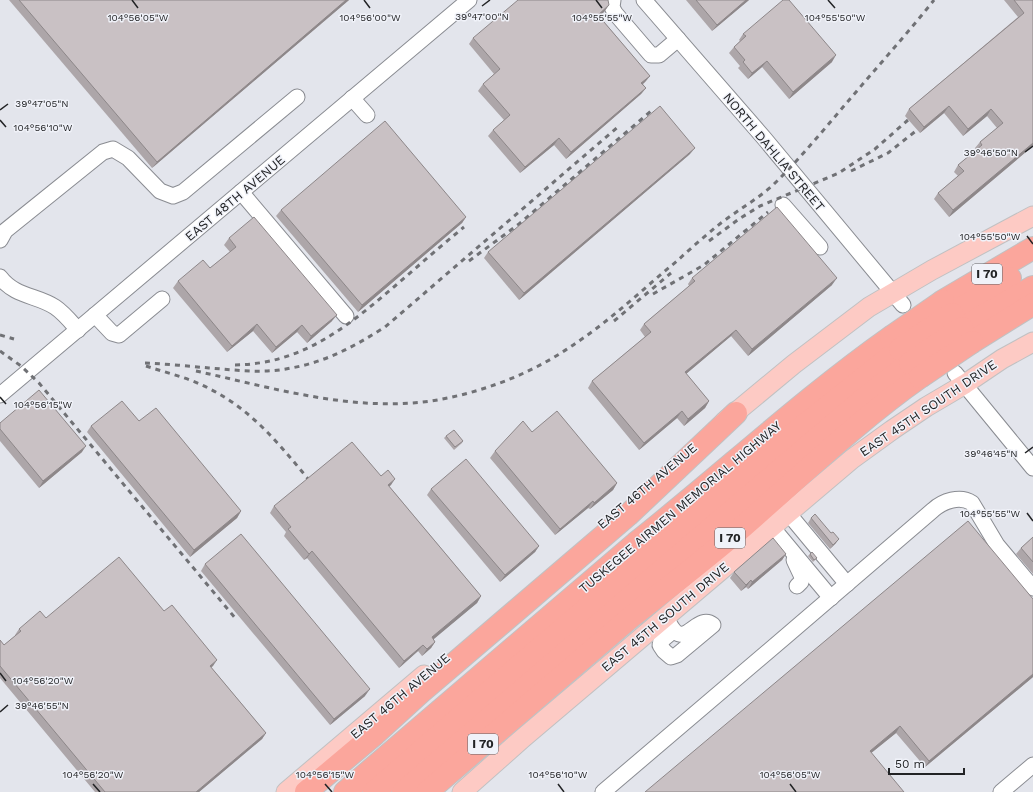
<svg xmlns="http://www.w3.org/2000/svg" width="1033" height="792" font-family="'Work Sans',sans-serif">
	<rect width="100%" height="100%" fill="#e3e5ec"/>
	<g fill="none" stroke-linecap="round" stroke-linejoin="round">
		<defs>
			<g id="minor">
				<path d="M 613,0 L 612,7 L 615,13 L 651,55 L 659,55 L 678,39"/>
				<path d="M 644,0 L 764,138 L 903,305"/>
				<path d="M 352,98 L 367,115"/>
				<path d="M 241,192 L 346,316"/>
				<path d="M 783,205 L 820,247"/>
				<path d="M 0,240 L 5,231 L 103,152 L 113,149 L 128,158 L 160,191 L 173,196 L 183,192 L 297,97"/>
				<path d="M 0,277 C 15,297 37,295 55,307 C 64,313 71,322 78,330"/>
				<path d="M 95,315 L 112,333 L 119,335 L 162,299"/>
				<path d="M 955,373 L 1033,468"/>
				<path d="M 0,395 L 469,0"/>
				<path d="M 788,513 L 847,584"/>
				<path d="M 772,527 L 831,598"/>
				<path d="M 794,560 L 802,577 L 801,582 L 797,586"/>
				<path d="M 666,616 C 683,659 695,611 713,625 L 677,655 L 671,657 L 664,651 L 660,645 L 661,641 L 673,631"/>
				<path d="M 603,792 L 785,637 L 933,510 C 943,501 960,495 972,503 L 997,545 L 1033,588"/>
				<path d="M 1001,792 L 1033,765"/>
			</g>
			<g id="major">
				<path d="M 724,422 L 794,364 L 869,307 L 932,270 L 1033,216"/>
				<path d="M 286,792 L 424,675"/>
				<path d="M 462,792 L 523,738 L 852,459 L 892,430 L 926,407 L 965,384 L 1002,359 L 1033,342"/>
			</g>
			<g id="highway">
				<path d="M 943,301 L 1033,248"/>
				<path d="M 952,314 L 1010,278"/>
				<path d="M 962,328 L 1033,287"/>
				<path d="M 972,342 L 1033,304"/>
				<path d="M 306,792 L 375,734 L 421,692 L 628,515 L 736,413"/>
				<path d="M 345,792 L 636,543 C 722,475 802,400 891,337"/>
				<path d="M 374,792 L 519,666 L 718,497 L 798,430 L 900,349"/>
				<path d="M 403,792 L 649,581 L 866,397 L 910,363"/>
				<path d="M 427,792 C 495,733 563,675 631,617 C 665,590 699,564 732,536 C 794,483 853,424 920,377"/>
			</g>
		</defs>
		<use href="#minor" stroke="#8a8c92" stroke-width="17"/>
		<use href="#major" stroke="#c1c1c2" stroke-width="21"/>
		<use href="#highway" stroke="#c1c1c2" stroke-width="24"/>
		<use href="#minor" stroke="#fff" stroke-width="15"/>
		<use href="#major" stroke="#fdcac4" stroke-width="19"/>
		<use href="#highway" stroke="#fba69c" stroke-width="22"/>
		<g stroke="#707175" stroke-width="3" stroke-dasharray="5 5" stroke-linecap="butt">
			<path d="M 851,171 L 888,153 L 917,130"/>
			<path d="M 709,241 L 739,219 L 760,206 L 839,173 L 875,149 L 908,120"/>
			<path d="M 469,261 L 519,224 L 651,111"/>
			<path d="M 653,294 L 704,265 L 768,212"/>
			<path d="M 614,321 L 671,273"/>
			<path d="M 0,335 L 14,339"/>
			<path d="M 0,351 L 21,366 L 39,383 L 236,619"/>
			<path d="M 145,363 C 166,364 188,366 209,368 C 236,370 264,374 291,368 C 326,362 355,346 385,327 L 619,126"/>
			<path d="M 235,365 C 302,364 347,327 395,286 C 418,266 441,246 464,227"/>
			<path d="M 146,366 C 167,373 190,378 210,389 C 252,410 280,445 309,480"/>
			<path d="M 196,371 C 273,388 352,412 431,401 C 482,393 534,373 576,343 C 612,319 644,288 677,261 C 691,248 706,235 721,223 C 738,210 756,200 772,186 C 800,159 825,128 850,99 C 878,66 907,34 934,0"/>
		</g>
		<defs>
			<g id="highway-bridge">
				<path d="M 891,337 L 943,301"/>
				<path d="M 900,349 L 952,314"/>
				<path d="M 910,363 L 962,328"/>
				<path d="M 920,377 L 972,342"/>
			</g>
		</defs>
		<use href="#highway-bridge" stroke="#c1c1c2" stroke-width="24" stroke-linecap="butt"/>
		<use href="#highway-bridge" stroke="#fba69c" stroke-width="22"/>
	</g>
	<g fill="#ada6a9">
		<path d="M 9,0 L 349,0 L 152,168 Z"/>
		<path d="M 686,0 L 749,0 L 712,31 Z"/>
		<path d="M 1004,0 L 1033,0 L 1033,146 L 949,217 L 934,199 L 938,193 L 958,176 L 954,172 L 958,165 L 976,150 L 975,148 L 980,142 L 997,128 L 987,116 L 963,136 L 944,113 L 920,133 L 905,116 L 909,109 L 1018,17 Z"/>
		<path d="M 609,5 L 604,12 L 599,16 L 650,76 L 645,82 L 643,84 L 646,88 L 641,94 L 566,159 L 554,145 L 520,173 L 488,136 L 493,130 L 504,120 L 478,91 L 483,84 L 494,74 L 469,44 L 473,38 Z"/>
		<path d="M 743,34 L 832,62 L 789,99 L 762,67 L 748,79 L 738,68 L 740,66 L 729,53 L 734,47 L 740,41 L 739,40 Z"/>
		<path d="M 690,154 L 519,300 L 484,258 L 488,252 Z"/>
		<path d="M 281,210 L 466,217 L 462,223 L 358,312 L 276,216 Z"/>
		<path d="M 229,238 L 332,321 L 307,343 L 297,332 L 272,353 L 253,331 L 227,352 L 173,288 L 178,281 L 210,268 L 230,252 L 224,245 Z"/>
		<path d="M 692,278 L 832,285 L 748,356 L 731,336 L 686,374 L 709,401 L 705,408 L 684,426 L 677,418 L 639,450 L 588,388 L 592,381 L 645,337 L 640,330 L 644,324 L 689,286 L 688,284 Z"/>
		<path d="M 139,421 L 241,511 L 237,518 L 190,557 L 87,432 L 91,426 Z"/>
		<path d="M 0,423 L 82,452 L 39,488 L 0,441 Z"/>
		<path d="M 532,432 L 617,483 L 613,490 L 590,509 L 588,508 L 555,535 L 490,458 L 495,451 Z"/>
		<path d="M 446,436 L 463,441 L 462,443 L 454,450 L 444,438 Z"/>
		<path d="M 381,476 L 391,485 L 389,486 L 481,596 L 477,603 L 433,639 L 435,642 L 431,648 L 422,656 L 418,651 L 399,668 L 307,558 L 304,560 L 284,536 L 286,532 L 270,513 L 274,506 Z"/>
		<path d="M 431,489 L 539,546 L 535,552 L 500,582 L 427,495 Z"/>
		<path d="M 811,518 L 831,533 L 836,543 L 830,549 L 808,523 Z"/>
		<path d="M 1033,537 L 1033,574 L 1016,554 L 1021,548 Z"/>
		<path d="M 786,554 L 782,560 L 748,589 L 746,587 L 741,591 L 730,578 L 734,572 Z"/>
		<path d="M 810,554 L 817,558 L 813,562 L 808,556 Z"/>
		<path d="M 205,564 L 365,696 L 330,725 L 201,571 Z"/>
		<path d="M 1033,599 L 1033,677 L 925,767 L 896,733 L 871,753 L 645,792 Z"/>
		<path d="M 164,611 L 213,666 L 211,667 L 266,733 L 262,739 L 199,792 L 95,792 L 0,678 L 0,640 L 4,645 L 15,636 L 15,635 L 19,629 L 46,618 Z"/>
	</g>
	<g fill="#8d8789">
		<path d="M 346,0 L 349,0 L 152,168 L 157,162 Z"/>
		<path d="M 746,0 L 749,0 L 712,31 L 717,25 Z"/>
		<path d="M 609,5 L 604,12 L 593,21 L 598,15 Z"/>
		<path d="M 836,55 L 832,62 L 789,99 L 793,92 Z"/>
		<path d="M 767,61 L 762,67 L 748,79 L 752,73 Z"/>
		<path d="M 650,76 L 645,82 L 637,89 L 641,83 Z"/>
		<path d="M 646,88 L 641,94 L 566,159 L 571,152 Z"/>
		<path d="M 949,106 L 944,113 L 920,133 L 924,127 Z"/>
		<path d="M 991,109 L 987,116 L 963,136 L 968,129 Z"/>
		<path d="M 559,138 L 554,145 L 520,173 L 525,167 Z"/>
		<path d="M 1033,143 L 1033,146 L 949,217 L 953,210 Z"/>
		<path d="M 695,148 L 690,154 L 519,300 L 524,293 Z"/>
		<path d="M 466,217 L 462,223 L 358,312 L 362,305 Z"/>
		<path d="M 837,278 L 832,285 L 748,356 L 752,349 Z"/>
		<path d="M 337,315 L 332,321 L 307,343 L 311,336 Z"/>
		<path d="M 257,324 L 253,331 L 227,352 L 232,346 Z"/>
		<path d="M 302,325 L 297,332 L 272,353 L 276,347 Z"/>
		<path d="M 736,330 L 731,336 L 680,379 L 685,372 Z"/>
		<path d="M 709,401 L 705,408 L 684,426 L 688,419 Z"/>
		<path d="M 682,411 L 677,418 L 639,450 L 644,443 Z"/>
		<path d="M 86,446 L 82,452 L 39,488 L 43,481 Z"/>
		<path d="M 395,479 L 391,485 L 384,491 L 388,485 Z"/>
		<path d="M 617,483 L 613,490 L 590,509 L 594,503 Z"/>
		<path d="M 593,501 L 588,508 L 555,535 L 560,529 Z"/>
		<path d="M 241,511 L 237,518 L 190,557 L 194,550 Z"/>
		<path d="M 839,539 L 836,543 L 830,549 L 833,545 Z"/>
		<path d="M 539,546 L 535,552 L 500,582 L 505,575 Z"/>
		<path d="M 312,551 L 307,558 L 304,560 L 309,554 Z"/>
		<path d="M 786,554 L 782,560 L 748,589 L 752,582 Z"/>
		<path d="M 751,580 L 746,587 L 741,591 L 746,585 Z"/>
		<path d="M 481,596 L 477,603 L 428,644 L 432,637 Z"/>
		<path d="M 435,642 L 431,648 L 422,656 L 427,649 Z"/>
		<path d="M 423,645 L 418,651 L 399,668 L 404,661 Z"/>
		<path d="M 217,660 L 213,666 L 205,672 L 210,666 Z"/>
		<path d="M 1033,674 L 1033,677 L 925,767 L 929,761 Z"/>
		<path d="M 370,689 L 365,696 L 330,725 L 334,719 Z"/>
		<path d="M 900,726 L 896,733 L 865,758 L 870,751 Z"/>
		<path d="M 266,733 L 262,739 L 199,792 L 196,792 Z"/>
	</g>
	<g fill="#c9c1c4" stroke="#8d8789">
		<path d="M 19,0 L 346,0 L 157,162 Z"/>
		<path d="M 518,0 L 608,0 L 609,5 L 598,15 L 650,76 L 641,83 L 646,88 L 571,152 L 559,138 L 525,167 L 493,130 L 510,115 L 483,84 L 500,69 L 473,38 Z"/>
		<path d="M 696,0 L 746,0 L 717,25 Z"/>
		<path d="M 783,0 L 789,0 L 836,55 L 793,92 L 767,61 L 752,73 L 743,62 L 745,60 L 734,47 L 746,36 L 743,34 Z"/>
		<path d="M 1014,0 L 1033,0 L 1033,143 L 953,210 L 938,193 L 964,171 L 958,165 L 982,145 L 980,142 L 1003,123 L 991,109 L 968,129 L 949,106 L 924,127 L 909,109 L 1024,13 Z"/>
		<path d="M 660,106 L 695,148 L 524,293 L 488,252 Z"/>
		<path d="M 385,121 L 466,217 L 362,305 L 281,210 Z"/>
		<path d="M 777,207 L 837,278 L 752,349 L 736,330 L 685,372 L 709,401 L 688,419 L 682,411 L 644,443 L 592,381 L 651,332 L 644,324 L 695,281 L 692,278 Z"/>
		<path d="M 254,217 L 337,315 L 311,336 L 302,325 L 276,347 L 257,324 L 232,346 L 178,281 L 203,260 L 210,268 L 236,247 L 229,238 Z"/>
		<path d="M 39,390 L 86,446 L 43,481 L 0,429 L 0,423 Z"/>
		<path d="M 122,401 L 139,421 L 156,408 L 241,511 L 194,550 L 91,426 Z"/>
		<path d="M 557,411 L 617,483 L 594,503 L 593,501 L 560,529 L 495,451 L 523,421 L 532,432 Z"/>
		<path d="M 454,430 L 463,441 L 455,447 L 446,436 Z"/>
		<path d="M 352,442 L 381,476 L 388,470 L 395,479 L 388,485 L 481,596 L 432,637 L 435,642 L 427,649 L 423,645 L 404,661 L 312,551 L 309,554 L 288,529 L 291,527 L 274,506 Z"/>
		<path d="M 466,459 L 539,546 L 505,575 L 431,489 Z"/>
		<path d="M 815,514 L 831,533 L 833,532 L 839,539 L 833,545 L 811,518 Z"/>
		<path d="M 968,521 L 1033,599 L 1033,674 L 929,761 L 900,726 L 870,751 L 904,792 L 645,792 Z"/>
		<path d="M 241,534 L 370,689 L 334,719 L 205,564 Z"/>
		<path d="M 1033,537 L 1033,562 L 1021,548 Z"/>
		<path d="M 773,538 L 786,554 L 752,582 L 751,580 L 746,585 L 734,572 Z"/>
		<path d="M 812,552 L 817,558 L 814,560 L 810,554 Z"/>
		<path d="M 119,557 L 164,611 L 172,605 L 217,660 L 210,666 L 266,733 L 196,792 L 105,792 L 0,666 L 0,640 L 4,645 L 21,631 L 19,629 L 40,611 L 46,618 Z"/>
	</g>
	<path fill="none" stroke="#222325" stroke-width="1.5" d="M 132,0 L 138,8M 364,0 L 370,8M 596,0 L 602,8M 828,0 L 835,8M 482,6 L 490,0M 0,110 L 8,104M 0,120 L 6,127M 1025,152 L 1033,146M 1027,236 L 1033,244M 0,397 L 6,404M 1025,453 L 1033,447M 1027,513 L 1033,521M 0,673 L 6,681M 0,712 L 8,705M 93,784 L 100,792M 325,784 L 332,792M 558,784 L 564,792M 790,784 L 796,792"/>
	<g text-anchor="middle" dominant-baseline="central" stroke-width="3" stroke-linejoin="round" paint-order="stroke">
		<g fill="#f0f2f9" stroke="#606165" stroke-width="1">
			<rect x="972" y="264" width="30" height="20" rx="3"/>
			<rect x="715" y="528" width="30" height="20" rx="3"/>
			<rect x="468" y="734" width="30" height="20" rx="3"/>
		</g>
		<g font-size="12" font-weight="bold" fill="#222325">
			<text x="987" y="274">I 70</text>
			<text x="730" y="538">I 70</text>
			<text x="483" y="744">I 70</text>
		</g>
		<g font-size="13" fill="#222325" stroke="#f0f2f9">
			<text transform="translate(774 152) rotate(50)">NORTH DAHLIA STREET</text>
			<text transform="translate(235 198) rotate(-40)">EAST 48TH AVENUE</text>
			<text transform="translate(928 408) rotate(-34)">EAST 45TH SOUTH DRIVE</text>
			<text transform="translate(647 486) rotate(-40)">EAST 46TH AVENUE</text>
			<text transform="translate(680 507) rotate(-40)">TUSKEGEE AIRMEN MEMORIAL HIGHWAY</text>
			<text transform="translate(665 617) rotate(-40)">EAST 45TH SOUTH DRIVE</text>
			<text transform="translate(400 696) rotate(-40)">EAST 46TH AVENUE</text>
		</g>
	</g>
	<g font-size="10" text-anchor="middle" fill="#222325" stroke="#f0f2f9" stroke-width="3" stroke-linejoin="round" paint-order="stroke">
		<text x="482" y="20">39°47'00"N</text>
		<text x="138" y="21">104°56'05"W</text>
		<text x="370" y="21">104°56'00"W</text>
		<text x="835" y="21">104°55'50"W</text>
		<text x="602" y="21">104°55'55"W</text>
		<text x="42" y="107">39°47'05"N</text>
		<text x="43" y="131">104°56'10"W</text>
		<text x="991" y="156">39°46'50"N</text>
		<text x="990" y="240">104°55'50"W</text>
		<text x="43" y="408">104°56'15"W</text>
		<text x="991" y="457">39°46'45"N</text>
		<text x="990" y="517">104°55'55"W</text>
		<text x="43" y="684">104°56'20"W</text>
		<text x="42" y="709">39°46'55"N</text>
		<text x="93" y="778">104°56'20"W</text>
		<text x="325" y="778">104°56'15"W</text>
		<text x="558" y="778">104°56'10"W</text>
		<text x="790" y="778">104°56'05"W</text>
	</g>
	<path d="M889 768v6h75v-6" fill="none" stroke="#222325" stroke-width="2"/>
	<text x="895" y="768" font-size="12" fill="#222325" stroke="#f0f2f9" stroke-width="3" paint-order="stroke">50 m</text>
</svg>
